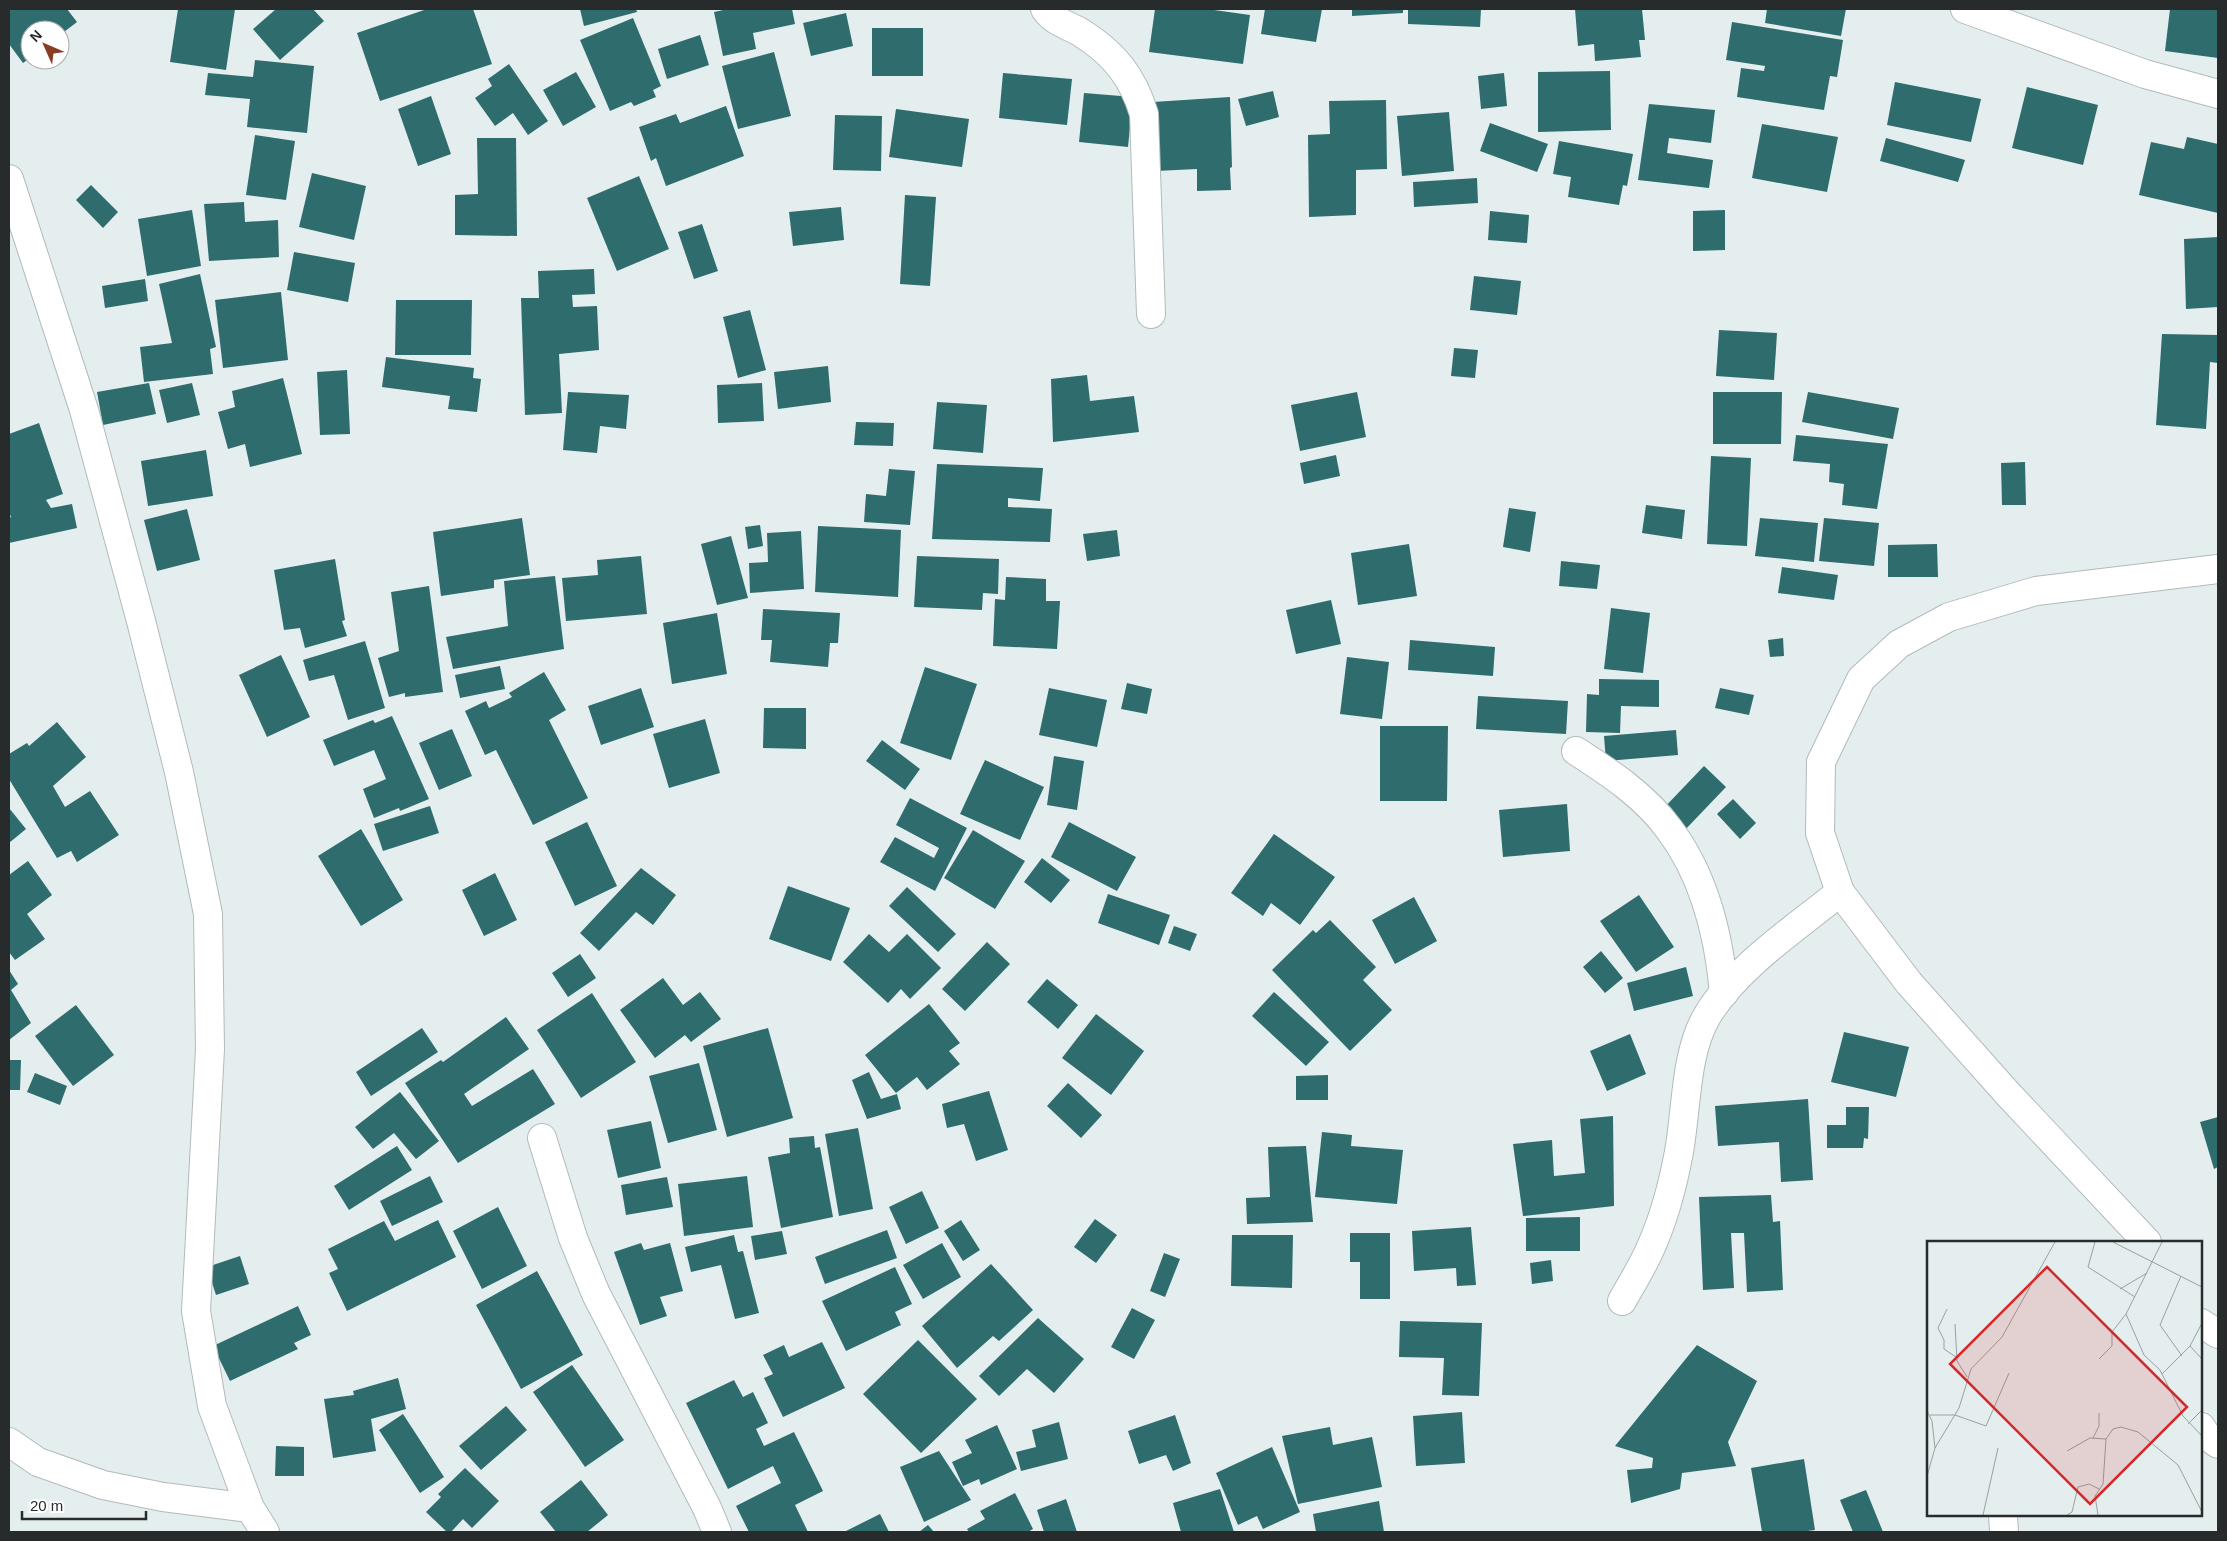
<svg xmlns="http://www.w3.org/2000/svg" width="2227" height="1541" font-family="Arial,sans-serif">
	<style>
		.building { fill: #2e6c6d }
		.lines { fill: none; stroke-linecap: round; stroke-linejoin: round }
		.minor-casing { stroke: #b2baba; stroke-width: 30 }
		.minor { stroke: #fff; stroke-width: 28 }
		.inset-road { fill: none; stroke: #99a0a0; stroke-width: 1 }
		.view { fill: #d62828; fill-opacity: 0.15; stroke: #d62828; stroke-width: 2.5 }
		.inset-edge { fill: none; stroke: #282b2b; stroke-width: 2.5 }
	</style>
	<rect width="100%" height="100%" fill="#e5eeee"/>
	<!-- building -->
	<g class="building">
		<polygon points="9,9 67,9 77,22 60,35 60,30 30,30 30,58 23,63 9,44"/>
		<polygon points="178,9 235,9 226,70 170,62"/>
		<polygon points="276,9 313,9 324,21 280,60 253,29"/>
		<polygon points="427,9 473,9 492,64 380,101 357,33"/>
		<polygon points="580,9 636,9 637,12 584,26"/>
		<polygon points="728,9 792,9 795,24 753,33 756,49 723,56 714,12"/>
		<polygon points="1155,9 1207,9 1250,15 1243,64 1149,52"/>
		<polygon points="1265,9 1322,9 1316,42 1261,34"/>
		<polygon points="1352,9 1403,9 1403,13 1352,16"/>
		<polygon points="1408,9 1481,9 1480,27 1408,24"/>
		<polygon points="1575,9 1642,9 1645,40 1639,40 1641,57 1595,61 1594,44 1578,46"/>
		<polygon points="1767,9 1846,9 1841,36 1765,23"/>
		<polygon points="2170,9 2218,9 2218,58 2165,51"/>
		<polygon points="846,13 853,46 811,56 803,23"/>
		<polygon points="633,18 661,86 653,90 656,97 634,106 631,102 610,111 580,40"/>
		<polygon points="1732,22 1843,40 1837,77 1830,76 1824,110 1737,97 1741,68 1764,71 1765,66 1726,60"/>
		<rect x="872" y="28" width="51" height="48"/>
		<polygon points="700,35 709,65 667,79 658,49"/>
		<polygon points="774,52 791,116 738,129 722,66"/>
		<polygon points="255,60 314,66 307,133 247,127 250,99 205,95 208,73 253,77"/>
		<polygon points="509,64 548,121 528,135 513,113 495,126 475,98 492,86 488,79"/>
		<polygon points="1610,71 1611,130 1538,132 1538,72"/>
		<polygon points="576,72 596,107 563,126 543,90"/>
		<polygon points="1003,73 1072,79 1067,125 999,118"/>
		<polygon points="1504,73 1507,106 1481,109 1478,76"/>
		<polygon points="1895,82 1981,99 1971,142 1887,125"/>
		<polygon points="2027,87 2098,105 2083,165 2012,148"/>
		<polygon points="1273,91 1279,117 1246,126 1238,99"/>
		<polygon points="1084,93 1133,97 1128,147 1079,142"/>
		<polygon points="431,96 451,154 418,166 398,109"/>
		<polygon points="1230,97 1232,167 1230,168 1231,190 1197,191 1197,169 1156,171 1153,102"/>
		<polygon points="1386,100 1387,169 1356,170 1356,215 1309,217 1308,135 1330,134 1329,101"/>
		<polygon points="1649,104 1715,110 1711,143 1669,138 1667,153 1713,160 1709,188 1638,180"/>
		<polygon points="726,106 744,156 666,186 656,158 651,161 639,127 676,114 680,123"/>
		<polygon points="896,109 969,119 962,167 889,157"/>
		<polygon points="1449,112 1454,171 1402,176 1397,116"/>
		<polygon points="835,115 882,116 881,171 833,170"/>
		<polygon points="1490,123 1548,144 1537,172 1480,151"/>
		<polygon points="1762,124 1838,137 1827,192 1752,178"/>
		<polygon points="255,135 295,141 286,200 246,195"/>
		<polygon points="2187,137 2218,144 2218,213 2139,195 2151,142 2184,149"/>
		<polygon points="477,138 516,138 517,236 455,235 455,195 478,194"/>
		<polygon points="1886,138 1965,160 1958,182 1880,161"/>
		<polygon points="1559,141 1633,154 1627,186 1623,185 1619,205 1568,197 1571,177 1553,174"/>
		<polygon points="312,173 366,186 354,240 299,227"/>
		<polygon points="639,176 669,249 617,271 587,198"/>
		<polygon points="1477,178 1478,203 1414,207 1413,182"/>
		<polygon points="91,185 118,212 103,228 76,200"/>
		<polygon points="905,195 936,197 930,286 900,284"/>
		<polygon points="244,202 245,222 278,220 279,257 209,261 204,204"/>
		<polygon points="841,207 844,240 793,246 789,212"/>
		<polygon points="192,210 201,266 147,276 138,219"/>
		<polygon points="1725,210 1725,250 1693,251 1693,211"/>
		<polygon points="1490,211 1529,215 1527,243 1488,240"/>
		<polygon points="702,224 718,271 694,279 678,232"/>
		<polygon points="2218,237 2218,307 2186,309 2184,239"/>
		<polygon points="294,252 355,263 348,302 287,290"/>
		<polygon points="594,269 595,294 572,295 573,307 597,306 599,350 559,354 562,413 525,415 521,298 539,298 538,271"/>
		<polygon points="200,274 216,347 210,349 213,374 144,382 140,347 172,343 159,284"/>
		<polygon points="1474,276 1521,281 1517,315 1470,310"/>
		<polygon points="145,279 148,301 105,308 102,286"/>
		<polygon points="281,292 288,360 223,368 215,300"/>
		<polygon points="396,300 472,300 471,355 395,355"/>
		<polygon points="750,310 766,370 738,378 723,317"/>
		<polygon points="1719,330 1777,333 1774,380 1716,376"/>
		<polygon points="2162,334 2218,335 2218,363 2210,362 2206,429 2156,425"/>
		<polygon points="1454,348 1478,350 1475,378 1451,376"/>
		<polygon points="386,357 474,368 473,378 481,379 477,412 448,409 450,396 382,387"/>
		<polygon points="828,366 831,402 778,409 774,372"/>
		<polygon points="347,370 350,434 320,435 317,372"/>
		<polygon points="1087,375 1090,401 1134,396 1139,432 1053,442 1051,379"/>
		<polygon points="283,378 302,454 250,467 245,444 228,449 218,412 235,407 232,391"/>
		<polygon points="149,383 156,414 103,425 97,392"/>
		<polygon points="192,383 200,415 167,423 159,390"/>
		<polygon points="762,383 764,421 718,423 717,385"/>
		<polygon points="568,392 629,395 626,429 600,426 597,453 563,450"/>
		<polygon points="1357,392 1366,437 1300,451 1291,405"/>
		<polygon points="1713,392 1782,392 1781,444 1713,444"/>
		<polygon points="1808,392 1899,408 1893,439 1802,422"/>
		<polygon points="937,402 987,405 983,453 933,449"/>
		<polygon points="856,422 894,423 893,446 854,445"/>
		<polygon points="39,423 63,494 46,500 51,508 72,504 77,528 9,543 9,518 11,517 9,512 9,434"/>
		<polygon points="1796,435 1888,444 1877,509 1842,505 1844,484 1829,482 1830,464 1793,461"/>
		<polygon points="206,450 213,496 148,506 141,461"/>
		<polygon points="1336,455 1340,476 1304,484 1300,463"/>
		<polygon points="1711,456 1751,458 1747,546 1707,544"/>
		<polygon points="2025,462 2026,505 2002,505 2001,463"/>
		<polygon points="937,464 1043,468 1040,501 1008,498 1008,507 1052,509 1050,542 932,539"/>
		<polygon points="889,469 915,471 910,525 864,522 866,494 886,496"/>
		<polygon points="1646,505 1685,510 1682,539 1642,533"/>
		<polygon points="1509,508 1536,512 1530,552 1503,547"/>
		<polygon points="187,509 200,560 157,571 144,520"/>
		<polygon points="522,518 530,575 494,580 494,588 441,596 433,532"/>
		<polygon points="1760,518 1818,523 1814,562 1755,556"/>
		<polygon points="1824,518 1879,523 1874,566 1819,561"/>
		<polygon points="760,525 763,546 748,549 745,527"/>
		<polygon points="818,526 901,530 898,597 815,592"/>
		<polygon points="1117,530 1120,556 1087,561 1083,534"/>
		<polygon points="801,531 804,589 750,593 749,563 768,562 767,533"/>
		<polygon points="731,536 748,598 717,605 701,544"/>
		<polygon points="1409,544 1417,596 1358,605 1351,553"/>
		<polygon points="1937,544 1938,577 1888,577 1888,545"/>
		<polygon points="641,556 647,614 566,621 562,578 598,575 597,560"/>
		<polygon points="917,556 999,559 998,594 983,593 982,610 914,607"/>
		<polygon points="335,559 345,620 342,621 347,636 305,648 300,628 284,630 274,570"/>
		<polygon points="1561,561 1600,565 1597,589 1559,586"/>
		<polygon points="1782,567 1838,575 1834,600 1778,593"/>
		<polygon points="555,576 564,649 453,669 446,637 508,626 504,581"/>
		<polygon points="1006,577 1046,579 1046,601 1060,601 1057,649 993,646 995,599 1005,600"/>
		<polygon points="429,586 443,692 405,697 405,693 389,697 378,658 399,651 391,592"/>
		<polygon points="1331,600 1341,644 1296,654 1286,610"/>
		<polygon points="1611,608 1650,613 1643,673 1604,669"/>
		<polygon points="763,609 840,613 838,643 830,643 828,667 770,662 772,640 761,640"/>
		<polygon points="717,613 727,674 672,684 663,623"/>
		<polygon points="1783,638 1784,656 1770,657 1768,640"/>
		<polygon points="1410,640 1495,647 1493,676 1408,670"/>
		<polygon points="365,641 385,708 348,720 334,675 309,681 303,660"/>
		<polygon points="281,655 310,717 267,737 239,675"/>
		<polygon points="1347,657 1389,662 1382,719 1340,714"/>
		<polygon points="500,666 505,689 460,698 455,675"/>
		<polygon points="925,667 977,684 951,760 900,743"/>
		<polygon points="544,672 566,710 549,720 588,798 533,825 496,750 485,755 465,711 486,701 489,708 512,697 509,693"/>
		<polygon points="1599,679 1659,680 1659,707 1621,706 1620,733 1586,732 1587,694 1599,695"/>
		<polygon points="1127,683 1152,689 1147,714 1121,709"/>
		<polygon points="641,688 654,727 601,745 588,706"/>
		<polygon points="1049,688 1107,700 1097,747 1039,735"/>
		<polygon points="1720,688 1754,695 1749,715 1715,708"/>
		<polygon points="1478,696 1568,701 1566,734 1476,729"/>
		<polygon points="764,708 806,708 806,749 763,748"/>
		<polygon points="392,716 429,799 400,811 399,808 374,818 363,789 386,779 374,750 334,766 323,740 373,720 375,723"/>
		<polygon points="705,719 720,773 669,788 653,734"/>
		<polygon points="57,722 86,757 53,786 65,807 90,791 119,835 77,862 71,851 57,858 9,779 9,754 27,743 29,746"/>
		<polygon points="1380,726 1448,726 1447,801 1380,801"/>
		<polygon points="452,729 472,776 439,790 419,743"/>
		<polygon points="1676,730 1678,755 1606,761 1604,736"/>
		<polygon points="882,740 920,769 905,790 866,761"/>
		<polygon points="1054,756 1084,761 1077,810 1047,805"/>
		<polygon points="985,760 1044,787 1020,840 960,814"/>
		<polygon points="1704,766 1726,787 1683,832 1661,811"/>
		<polygon points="910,798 967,828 935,891 880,862 895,837 934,858 939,848 896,825"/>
		<polygon points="1733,799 1756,823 1740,839 1717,814"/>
		<polygon points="1567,804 1570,851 1503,857 1499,810"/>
		<polygon points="430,806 439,833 383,851 374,824"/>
		<polygon points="9,808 26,829 9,843"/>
		<polygon points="587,822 617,886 575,906 545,842"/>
		<polygon points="1069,822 1136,857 1117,891 1051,857"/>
		<polygon points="361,829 403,900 361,926 318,856"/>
		<polygon points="973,830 1025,861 995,909 944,878"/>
		<polygon points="1274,834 1335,877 1300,925 1271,903 1263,916 1231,893"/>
		<polygon points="1042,858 1070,880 1051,903 1024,882"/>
		<polygon points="28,861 52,895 27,914 45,939 15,960 9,952 9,875"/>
		<polygon points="641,868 676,895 653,925 636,912 599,951 580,933"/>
		<polygon points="495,873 517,920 484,936 462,890"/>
		<polygon points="788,886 850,908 831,961 769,939"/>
		<polygon points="907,887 956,934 938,952 889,906"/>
		<polygon points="1108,894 1170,915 1159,945 1098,923"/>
		<polygon points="1639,895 1674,947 1636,972 1600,921"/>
		<polygon points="1414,897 1437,941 1395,964 1372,920"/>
		<polygon points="1330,920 1376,967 1363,980 1392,1010 1350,1051 1272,970 1313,930 1316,933"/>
		<polygon points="1174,926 1197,934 1190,951 1168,943"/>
		<polygon points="869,934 889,952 907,934 941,968 910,999 901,989 888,1003 843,962"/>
		<polygon points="987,942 1010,964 965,1011 942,989"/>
		<polygon points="1601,951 1623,978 1605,993 1583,967"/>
		<polygon points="580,954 596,978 568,997 552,973"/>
		<polygon points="1686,967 1693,996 1634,1011 1627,983"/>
		<polygon points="9,970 18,984 11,990 31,1023 9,1040"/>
		<polygon points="663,978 683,1005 700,992 721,1019 691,1042 685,1035 655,1058 620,1010"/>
		<polygon points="1047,979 1078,1005 1058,1029 1027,1002"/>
		<polygon points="1274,992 1329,1042 1306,1066 1252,1016"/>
		<polygon points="592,993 636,1062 581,1098 537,1030"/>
		<polygon points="929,1004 960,1043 949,1051 960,1064 927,1090 917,1077 896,1093 865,1055"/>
		<polygon points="76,1005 114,1055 73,1086 35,1036"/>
		<polygon points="1096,1014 1144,1051 1111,1095 1062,1058"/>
		<polygon points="506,1017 529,1049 464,1094 472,1106 533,1069 555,1104 458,1163 405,1083 441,1060 443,1062"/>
		<polygon points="422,1028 438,1052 371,1096 356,1072"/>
		<polygon points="768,1028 793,1118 727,1137 703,1046"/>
		<polygon points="1844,1032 1909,1047 1896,1097 1831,1082"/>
		<polygon points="1630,1034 1646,1074 1607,1091 1590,1051"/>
		<polygon points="9,1060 21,1060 20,1090 9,1090"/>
		<polygon points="699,1063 717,1130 668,1143 649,1076"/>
		<polygon points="869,1072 881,1099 897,1094 901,1109 867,1119 852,1080"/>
		<polygon points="35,1073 67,1086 60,1105 27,1092"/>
		<polygon points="1328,1075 1328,1100 1296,1100 1296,1076"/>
		<polygon points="1068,1083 1102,1115 1081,1138 1047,1106"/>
		<polygon points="989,1091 1008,1150 976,1161 964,1124 947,1128 942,1104"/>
		<polygon points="400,1092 439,1141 416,1159 394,1133 373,1149 355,1127"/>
		<polygon points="1808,1099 1813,1180 1781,1182 1779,1142 1718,1146 1715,1106"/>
		<polygon points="1846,1107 1869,1107 1868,1139 1864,1138 1863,1148 1827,1148 1827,1125 1846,1125"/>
		<polygon points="1613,1116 1614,1206 1523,1216 1513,1144 1552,1140 1554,1176 1585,1173 1580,1119"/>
		<polygon points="2218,1117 2218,1167 2214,1169 2200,1122"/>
		<polygon points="651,1121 661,1168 618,1178 607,1130"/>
		<polygon points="858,1128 873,1209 839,1216 825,1134"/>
		<polygon points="1322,1132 1352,1135 1351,1146 1403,1150 1397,1204 1315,1197"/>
		<polygon points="814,1136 815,1148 820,1147 833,1217 781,1228 768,1157 790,1153 789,1138"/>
		<polygon points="397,1146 412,1170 349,1210 334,1186"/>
		<polygon points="1306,1146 1313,1222 1247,1224 1246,1198 1270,1197 1268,1147"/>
		<polygon points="430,1176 443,1202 392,1226 380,1201"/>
		<polygon points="747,1176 753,1227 684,1236 678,1184"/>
		<polygon points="667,1177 673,1207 626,1215 621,1185"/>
		<polygon points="922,1191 939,1228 906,1244 889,1207"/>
		<polygon points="1771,1195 1773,1222 1780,1221 1783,1290 1747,1292 1744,1233 1731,1233 1734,1288 1703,1290 1699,1197"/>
		<polygon points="498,1207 527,1266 482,1289 453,1231"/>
		<polygon points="1580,1217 1580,1251 1526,1251 1526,1218"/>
		<polygon points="1095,1219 1117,1235 1096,1263 1074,1247"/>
		<polygon points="438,1220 456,1257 347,1311 329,1273 338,1269 328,1249 384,1221 395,1241"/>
		<polygon points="961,1220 980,1250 963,1261 944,1231"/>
		<polygon points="1471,1227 1476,1285 1457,1286 1456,1268 1414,1271 1412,1231"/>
		<polygon points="887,1230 897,1258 825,1284 815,1257"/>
		<polygon points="782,1231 787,1254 755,1260 751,1236"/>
		<polygon points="1350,1233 1390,1233 1390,1299 1360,1299 1360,1262 1350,1262"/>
		<polygon points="734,1235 738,1252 743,1251 759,1313 735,1319 721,1265 691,1272 685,1247"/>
		<polygon points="1232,1235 1293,1235 1292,1288 1231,1286"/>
		<polygon points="641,1243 644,1250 670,1243 683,1291 660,1297 667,1316 640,1325 614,1252"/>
		<polygon points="942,1243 961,1277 923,1299 903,1265"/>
		<polygon points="1164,1253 1180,1259 1165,1297 1150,1291"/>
		<polygon points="240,1256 249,1284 216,1295 207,1267"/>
		<polygon points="1551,1260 1553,1281 1532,1284 1530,1263"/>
		<polygon points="991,1264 1033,1310 999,1341 993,1336 957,1368 922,1326"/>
		<polygon points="895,1267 912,1304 895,1312 901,1325 846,1351 822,1301"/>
		<polygon points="537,1271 583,1355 521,1389 476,1305"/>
		<polygon points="298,1306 311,1335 294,1343 298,1349 230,1381 213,1346"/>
		<polygon points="1132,1308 1155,1320 1134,1359 1111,1347"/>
		<polygon points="1038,1318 1084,1359 1054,1393 1027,1369 999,1396 979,1376"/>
		<polygon points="1400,1321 1482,1323 1479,1396 1442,1395 1444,1358 1399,1357"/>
		<polygon points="918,1340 977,1399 921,1453 863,1394"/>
		<polygon points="822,1342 845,1388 783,1417 764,1378 773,1374 763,1355 784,1345 789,1357"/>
		<polygon points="1697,1345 1757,1381 1728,1442 1736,1466 1682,1473 1680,1489 1631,1503 1627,1470 1652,1468 1653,1458 1615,1446"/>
		<polygon points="572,1365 624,1440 585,1467 533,1392"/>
		<polygon points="398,1378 406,1409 371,1419 376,1451 333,1458 324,1399 354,1395 353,1391"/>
		<polygon points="734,1380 743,1397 753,1392 768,1423 756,1429 764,1446 794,1432 823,1491 795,1505 808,1532 749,1532 736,1506 781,1483 773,1466 728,1489 686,1403"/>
		<polygon points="506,1406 527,1430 481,1470 459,1446"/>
		<polygon points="1462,1412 1465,1463 1416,1466 1413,1416"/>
		<polygon points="403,1414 444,1477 420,1493 379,1430"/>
		<polygon points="1175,1415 1191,1463 1173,1471 1166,1455 1139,1464 1128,1431"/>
		<polygon points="1059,1422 1068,1459 1021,1471 1016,1452 1036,1447 1032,1430"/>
		<polygon points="997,1425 1017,1469 981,1485 979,1479 963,1486 952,1462 972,1453 965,1440"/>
		<polygon points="1330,1427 1333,1445 1372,1437 1382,1487 1298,1504 1282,1436"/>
		<polygon points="276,1446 304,1447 304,1476 275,1476"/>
		<polygon points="1272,1447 1300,1512 1263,1529 1257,1516 1238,1525 1216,1473"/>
		<polygon points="939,1451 971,1500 924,1522 900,1467"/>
		<polygon points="1804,1459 1815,1530 1800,1532 1762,1532 1751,1468"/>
		<polygon points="465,1468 499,1501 472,1528 463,1519 451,1532 447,1532 426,1512 441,1497 438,1494"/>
		<polygon points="581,1480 608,1515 587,1532 556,1532 540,1512"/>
		<polygon points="1220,1489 1234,1532 1181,1532 1173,1503"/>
		<polygon points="1866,1490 1883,1532 1853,1532 1840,1500"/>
		<polygon points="1015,1493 1033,1529 1028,1532 969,1532 967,1529 985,1519 980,1511"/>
		<polygon points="1066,1499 1077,1532 1044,1532 1037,1510"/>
		<polygon points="1379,1501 1384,1532 1316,1532 1313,1514"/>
		<polygon points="880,1514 889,1532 844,1532"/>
		<polygon points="928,1525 934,1532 919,1532"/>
	</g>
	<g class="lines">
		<!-- minor casing -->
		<g class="minor-casing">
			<g id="minor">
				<path d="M1045,9c8,12 22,16 35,23 34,21 53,45 64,82l7,200"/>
				<polyline points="1965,9 2145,74 2218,94"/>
				<polyline points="9,179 84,410 141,621 179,772 208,914 210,1049 196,1311 212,1406 250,1508 265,1532"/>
				<path d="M1576,751c34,22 69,45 93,78 35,46 50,107 55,164"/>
				<polyline points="542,1138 573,1238 596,1294 707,1508 717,1532"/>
				<polyline points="2147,1242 2008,1094 1909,983 1840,892 1820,833 1821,762 1861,679 1899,644 1949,617 2036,591 2218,569"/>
				<path d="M1622,1301c10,-18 21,-35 29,-54 13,-29 21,-59 27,-90 9,-44 6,-102 29,-141 29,-49 89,-88 133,-124"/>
				<polyline points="2201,1323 2218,1334"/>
				<polyline points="2201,1427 2207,1436 2218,1444"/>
				<polyline points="9,1442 38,1462 103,1485 163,1497 250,1508"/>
				<polyline points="2003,1515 2004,1532"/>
			</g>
		</g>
		<!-- minor -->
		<use href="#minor" class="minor"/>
	</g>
	<!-- overview -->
	<g transform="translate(1927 1241)">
		<rect width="275" height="275" fill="#e5eeee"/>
		<path class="inset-road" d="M168,1l-7,25 47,30M186,1l89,45M254,35l-21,49 22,31M193,48l27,-16M20,68l-9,19 6,12v9l12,8M199,73l18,41 16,15 23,46 19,20M28,83l2,37 10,16M263,105l12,13M172,118l13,-13v-14l14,-18 36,-72M235,133l28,-28 12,-23M0,170l5,10 3,27M3,174h25l31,11 23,-53M261,183l14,-14M166,197l6,-12v-13M140,210l23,-13 16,1M0,235l8,-28 24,-40 12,-39 31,-32 53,-95M56,274l15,-67M140,274l5,-3 6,-25 11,-3 10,5M171,274l-3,-19 8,-12 3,-45 7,-10 8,-2 17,5 40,33 24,47"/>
		<path class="view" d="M120,26l140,140 -97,97 -140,-140z"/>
		<rect width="275" height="275" class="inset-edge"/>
	</g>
	<!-- border -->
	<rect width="2227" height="1541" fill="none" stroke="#282b2b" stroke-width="20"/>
	<!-- north arrow -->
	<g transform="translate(45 45) rotate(315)"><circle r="24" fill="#ffffff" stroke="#a9aaaa"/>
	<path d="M0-4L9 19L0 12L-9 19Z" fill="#863d22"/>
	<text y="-8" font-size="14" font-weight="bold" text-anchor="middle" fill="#282b2b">N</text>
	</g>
	<!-- scale -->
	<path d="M22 1511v8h124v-8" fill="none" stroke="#282b2b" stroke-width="2.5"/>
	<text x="30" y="1511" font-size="15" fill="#282b2b" stroke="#ffffff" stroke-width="4" paint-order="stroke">20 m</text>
</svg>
